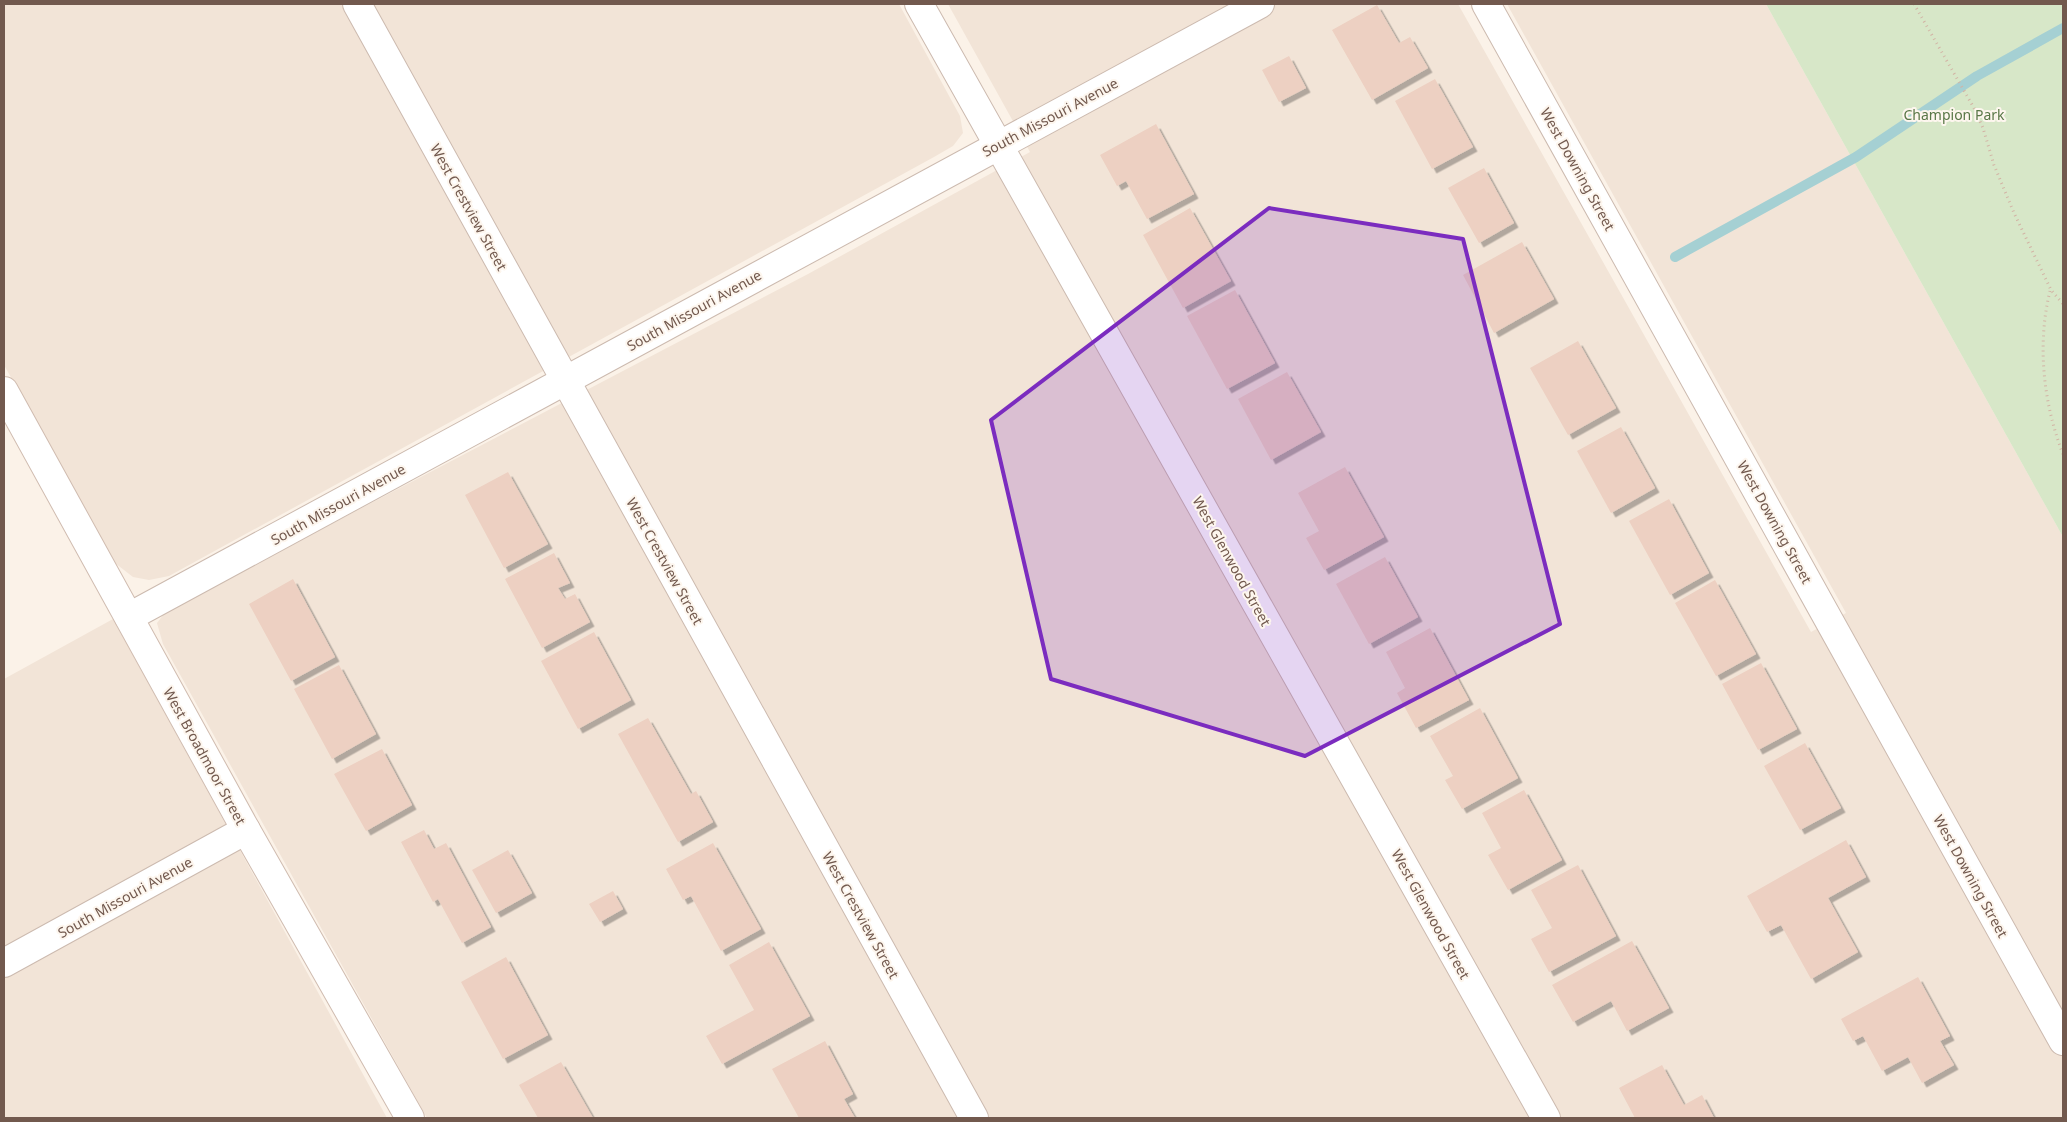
<svg xmlns="http://www.w3.org/2000/svg" width="2067" height="1122" font-family="'Noto Sans',sans-serif">
	<style>
		.residential { fill: #f2e4d7 }
		.green { fill: #d7e7c8 }
		.lines { fill: none; stroke-linecap: round; stroke-linejoin: round }
		.stream { stroke: #a5d0d3; stroke-width: 10 }
		.building { fill: #edd0c2; filter: url(#shadow) }
		.street-casing { stroke: #ccbaaf; stroke-width: 30 }
		.secondary-casing { stroke: #d0bcb0; stroke-width: 30 }
		.path { stroke: #d2b4a5; stroke-width: 3; stroke-dasharray: 1 4; stroke-linecap: butt }
		.street { stroke: #fff; stroke-width: 28 }
		.secondary { stroke: #fff; stroke-width: 28 }
		.marked { fill: #7b2cbf; fill-opacity: 0.2; stroke: #7b2cbf; stroke-width: 4; stroke-linejoin: round }
		.labels { text-anchor: middle; dominant-baseline: central; stroke-width: 4; stroke-linejoin: round; paint-order: stroke }
		.park-label { font-size: 14px; fill: #597747; stroke: #fdf6ee }
		.street-label { font-size: 14px; fill: #72594e; stroke: #fdf6ee }
	</style>
	<defs>
		<filter id="shadow"><feDropShadow dx="4.5" dy="4.5" stdDeviation="0" flood-color="#0004"/></filter>
	</defs>
	<rect width="100%" height="100%" fill="#fbf2e8"/>
	<!-- residential -->
	<g class="residential">
		<polygon points="4,4 899,4 960,116 963,133 953,146 934,157 169,576 149,580 133,577 115,563 4,365"/>
		<polygon points="948,4 1458,4 1811,632 1846,613 1507,4 1766,4 2063,537 2063,1118 427,1118 163,644 157,623 167,610 808,274 1030,152"/>
		<polygon points="113,619 387,1118 4,1118 4,679"/>
	</g>
	<!-- green -->
	<polygon class="green" points="1766,4 2063,4 2063,537 2044,503"/>
	<g class="lines">
		<!-- stream -->
		<polyline class="stream" points="1675,257 1856,157 1977,76 2063,28"/>
	</g>
	<!-- building -->
	<g class="building">
		<polygon points="1377,5 1399,43 1410,37 1428,68 1372,100 1332,30"/>
		<polygon points="1289,56 1306,88 1279,102 1262,70"/>
		<polygon points="1435,79 1473,147 1432,169 1395,101"/>
		<polygon points="1156,124 1194,194 1147,219 1126,181 1117,186 1100,155"/>
		<polygon points="1484,168 1514,223 1479,243 1448,188"/>
		<polygon points="1190,208 1231,281 1183,308 1143,235"/>
		<polygon points="1522,242 1554,299 1494,333 1463,275"/>
		<polygon points="1235,290 1275,363 1227,389 1187,316"/>
		<polygon points="1578,341 1616,408 1568,435 1530,368"/>
		<polygon points="1287,372 1321,432 1271,460 1238,399"/>
		<polygon points="1621,427 1655,488 1611,513 1577,451"/>
		<polygon points="1345,467 1384,537 1324,570 1306,538 1319,531 1298,493"/>
		<polygon points="508,472 548,544 504,568 465,495"/>
		<polygon points="1669,499 1709,573 1670,595 1629,521"/>
		<polygon points="554,553 570,583 558,588 565,599 575,594 590,622 542,648 505,579"/>
		<polygon points="1385,557 1418,617 1369,644 1336,584"/>
		<polygon points="293,579 335,657 291,681 249,604"/>
		<polygon points="1715,580 1756,654 1716,676 1675,603"/>
		<polygon points="1430,628 1469,700 1416,728 1397,693 1405,688 1386,652"/>
		<polygon points="594,632 631,700 578,729 541,661"/>
		<polygon points="1761,663 1797,729 1758,750 1722,684"/>
		<polygon points="339,665 376,734 332,759 294,689"/>
		<polygon points="1480,708 1518,778 1462,809 1445,780 1453,776 1430,736"/>
		<polygon points="648,718 691,794 696,791 713,822 678,842 618,734"/>
		<polygon points="1805,743 1841,808 1800,830 1764,766"/>
		<polygon points="382,749 412,805 366,831 334,774"/>
		<polygon points="1524,790 1562,860 1508,890 1488,855 1501,848 1482,813"/>
		<polygon points="424,830 434,849 446,843 491,927 462,943 438,899 433,902 401,842"/>
		<polygon points="1846,840 1866,877 1828,898 1858,952 1811,979 1781,925 1767,932 1747,896"/>
		<polygon points="713,843 761,929 721,951 691,896 683,900 666,869"/>
		<polygon points="508,850 532,893 496,913 472,870"/>
		<polygon points="1578,865 1616,936 1549,972 1531,939 1552,928 1531,890"/>
		<polygon points="613,891 623,909 600,922 589,904"/>
		<polygon points="1632,941 1669,1008 1627,1031 1611,1001 1573,1022 1552,985"/>
		<polygon points="769,942 810,1016 722,1064 706,1036 754,1010 729,965"/>
		<polygon points="506,957 548,1035 503,1059 461,982"/>
		<polygon points="1918,977 1950,1036 1940,1041 1954,1065 1922,1083 1908,1057 1882,1071 1863,1036 1853,1041 1841,1019"/>
		<polygon points="825,1041 853,1094 844,1099 855,1118 799,1118 772,1069"/>
		<polygon points="561,1062 593,1118 538,1118 519,1085"/>
		<polygon points="1662,1065 1684,1105 1702,1095 1714,1118 1635,1118 1619,1088"/>
	</g>
	<g class="lines">
		<!-- street casing -->
		<g class="street-casing">
			<g id="street">
				<polyline points="357,4 974,1118"/>
				<polyline points="919,4 1546,1118"/>
				<polyline points="1486,4 2063,1041"/>
				<polyline points="129,617 1260,4"/>
				<polyline points="4,963 246,830"/>
			</g>
		</g>
		<!-- secondary casing -->
		<g class="secondary-casing">
			<polyline id="secondary" points="4,391 246,830 410,1118"/>
		</g>
		<!-- path -->
		<g class="path">
			<polyline points="1914,4 1974,108 1983,128 1994,165 2014,213 2051,290 2063,304"/>
			<path d="M2050,291c-13,52 -7,112 13,163"/>
		</g>
		<!-- street -->
		<use href="#street" class="street"/>
		<!-- secondary -->
		<use href="#secondary" class="secondary"/>
	</g>
	<!-- marked area -->
	<path class="marked" d="M1269,208l194,31 97,385 -255,132 -254,-77 -60,-259z"/>
	<g class="labels">
		<!-- park labels -->
		<g class="park-label">
			<text x="1954" y="114">Champion Park</text>
		</g>
		<!-- street labels -->
		<g class="street-label">
			<text transform="translate(1050 117) rotate(-28)">South Missouri Avenue</text>
			<text transform="translate(1578 169) rotate(61)">West Downing Street</text>
			<text transform="translate(469 207) rotate(61)">West Crestview Street</text>
			<text transform="translate(694 310) rotate(-29)">South Missouri Avenue</text>
			<text transform="translate(338 504) rotate(-29)">South Missouri Avenue</text>
			<text transform="translate(1775 522) rotate(61)">West Downing Street</text>
			<text transform="translate(665 561) rotate(61)">West Crestview Street</text>
			<text transform="translate(1232 561) rotate(61)">West Glenwood Street</text>
			<text transform="translate(205 756) rotate(61)">West Broadmoor Street</text>
			<text transform="translate(1971 876) rotate(61)">West Downing Street</text>
			<text transform="translate(125 897) rotate(-29)">South Missouri Avenue</text>
			<text transform="translate(1431 914) rotate(61)">West Glenwood Street</text>
			<text transform="translate(861 915) rotate(61)">West Crestview Street</text>
		</g>
	</g>
	<!-- border -->
	<rect width="2067" height="1122" fill="none" stroke="#72594e" stroke-width="10"/>
</svg>
